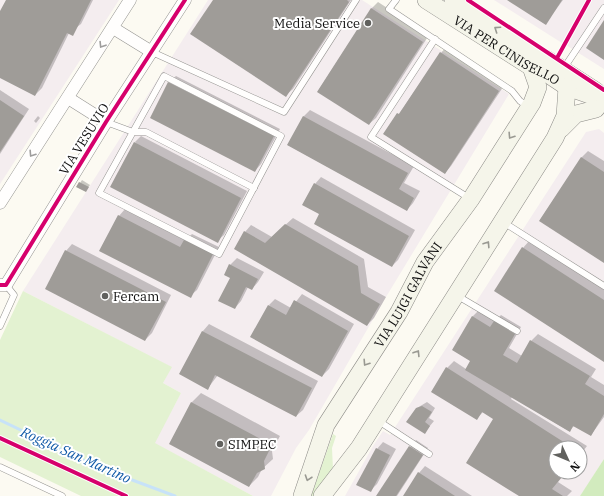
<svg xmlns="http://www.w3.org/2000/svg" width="604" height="496" font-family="'IBM Plex Serif',serif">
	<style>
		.industrial { fill: #f4edef; fill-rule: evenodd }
		.green { fill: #e3f2d1 }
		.forest { fill: #d2ebbe }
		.shadow { fill: #0003 }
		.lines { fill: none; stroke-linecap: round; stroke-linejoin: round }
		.stream { stroke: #c7e2f8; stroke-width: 3 }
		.building { fill: #9f9c98 }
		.service-casing { stroke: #959491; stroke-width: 7 }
		.minor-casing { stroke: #959491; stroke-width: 13 }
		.secondary-casing { stroke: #8c8b87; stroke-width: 18 }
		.service { stroke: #fffefd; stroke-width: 6 }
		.minor { stroke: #fffefd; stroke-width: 12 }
		.secondary { stroke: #f5f5ea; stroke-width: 17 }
		.cycleway-casing { stroke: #fff; stroke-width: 6 }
		.cycleway { stroke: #d6006c; stroke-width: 4 }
		.oneway { stroke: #999992 }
		.oneway2 { stroke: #9f9e9d }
		.poi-dot { fill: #61615e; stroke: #fff; stroke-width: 1.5 }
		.labels { text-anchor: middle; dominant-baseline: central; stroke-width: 4; stroke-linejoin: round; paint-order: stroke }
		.poi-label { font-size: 13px; fill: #0e0e0e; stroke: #fff; text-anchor: start }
		.street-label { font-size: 13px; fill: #0e0e0e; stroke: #fff }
		.water-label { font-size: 14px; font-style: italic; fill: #1059a7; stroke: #fff }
	</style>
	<rect width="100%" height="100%" fill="#fcfaf2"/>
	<!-- industrial -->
	<g class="industrial">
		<polygon points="0,0 119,0 0,184"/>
		<polygon points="208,0 362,0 509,94 386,297 309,430 296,448 271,496 253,496 154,443 181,393 163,383 171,367 23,291"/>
		<polygon points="494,0 586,0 562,43"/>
		<polygon points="592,0 604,0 604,69 566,45"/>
		<path d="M599,129l5,4v326l-19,30 -5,7h-235l28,-50 10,-15 7,4 196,-303zM556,448h24v24h-24z"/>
	</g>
	<!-- green -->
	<g class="green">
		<polygon points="23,291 172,367 163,383 181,393 155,443 253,496 81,496 0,457 0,340"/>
		<polygon points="333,434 336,436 332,448 333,470 317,496 311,496"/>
	</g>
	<!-- forest -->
	<polygon class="forest" points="604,459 604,496 580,496"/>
	<!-- shadow -->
	<g class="shadow">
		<polygon points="7,0 93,0 81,24 69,33 42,88 35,95 0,77 0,13"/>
		<polygon points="214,0 351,0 293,89 286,95"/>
		<polygon points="509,0 563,0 545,24"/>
		<polygon points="378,2 429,35 376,118 369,124 318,91 372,8"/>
		<polygon points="447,46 505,84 451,166 445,173 385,134 441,53"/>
		<polygon points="176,76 280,129 261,164 255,171 151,117 169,82"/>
		<polygon points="0,90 29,109 0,154"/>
		<polygon points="310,110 414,166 404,183 420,191 413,203 407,210 288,145 304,116"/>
		<polygon points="38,116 40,118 36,123 34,121"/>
		<polygon points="141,136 247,191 224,235 217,241 135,142"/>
		<polygon points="588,151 604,161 604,262 540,220 582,157"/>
		<polygon points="321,177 415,230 398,260 392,266 321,214 315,184"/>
		<polygon points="82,180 90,185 87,189 78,186"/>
		<polygon points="125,209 186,240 192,234 219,247 197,290 190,296 119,216"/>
		<polygon points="293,218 364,259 368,287 386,297 374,318 367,325 245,232 251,225 272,237"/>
		<polygon points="529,241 604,289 604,361 523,248"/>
		<polygon points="72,244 171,295 152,333 145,340 66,251"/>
		<polygon points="237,258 264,272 258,282 252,289 248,287 241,301 235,308 230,265"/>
		<polygon points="302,294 354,324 329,369 322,376 269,305 275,299 291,308"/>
		<polygon points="479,310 496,320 501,315 521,327 509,348 522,356 531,341 538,334 596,369 591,377 604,385 604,417 591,435 575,425 569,431 512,397 511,399 587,446 580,455 580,448 556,448 556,472 566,472 558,482 572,491 567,496 521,496 495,418 483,412 476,419 447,368 454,361 466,369 471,361 453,350 473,316"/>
		<polygon points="209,324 318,381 303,410 296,416 218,375 208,388 180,374 203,331"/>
		<polygon points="201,393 280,436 272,451 273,459 262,469 258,477 249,486 170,443 192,402"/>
		<polygon points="427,402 435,408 429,418 434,421 424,433 417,408"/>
		<polygon points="416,440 428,448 397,496 378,496 410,447"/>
		<polygon points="383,442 396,449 377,484 370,491 377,449"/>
		<polygon points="425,466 472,496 404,496 419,473"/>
	</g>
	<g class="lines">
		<!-- stream -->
		<polyline class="stream" points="0,420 100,468 175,496"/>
	</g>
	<!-- building -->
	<g class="building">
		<polygon points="6,0 91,0 73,36 67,33 35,96 0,78 0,11"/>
		<polygon points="213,0 347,0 349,2 286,97 190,34"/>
		<polygon points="507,0 562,0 546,25"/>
		<polygon points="371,8 423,42 369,125 317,92"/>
		<polygon points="604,20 604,60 586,48"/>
		<polygon points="440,52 499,91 445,174 383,134 397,113 399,114"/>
		<polygon points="168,82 274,136 255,172 150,118"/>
		<polygon points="0,100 24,116 0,152"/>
		<polygon points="303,116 408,173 399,189 414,198 407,211 287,145"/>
		<polygon points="134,142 241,198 218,243 110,187"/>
		<polygon points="581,157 604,172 604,263 539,221"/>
		<polygon points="79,182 89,187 86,192 76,187"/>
		<polygon points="314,183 409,236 392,267 314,224 319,214 302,205"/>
		<polygon points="118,215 180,247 184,240 213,254 191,298 99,251"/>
		<polygon points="285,224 358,266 361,293 380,304 367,326 234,249 244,231 265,243"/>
		<polygon points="522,247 604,300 604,362 494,291"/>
		<polygon points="65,250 166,302 145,341 45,289"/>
		<polygon points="229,264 258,279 252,290 246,287 235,309 218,301 230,278 224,275"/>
		<polygon points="294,300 348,331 322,377 250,337 268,305 286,315"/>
		<polygon points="472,316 490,327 494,321 515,334 503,355 517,363 530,340 590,376 585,384 604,396 604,414 591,436 573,426 570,432 465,370 470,361 452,350"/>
		<polygon points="202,331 312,388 296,417 215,375 208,390 179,374"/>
		<polygon points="446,367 573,448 556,448 556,472 566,472 552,489 563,496 519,496 466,463 493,419 482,412 477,420 431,392"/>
		<polygon points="191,402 272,445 264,461 265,469 257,473 249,487 169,444"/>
		<polygon points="422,406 432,412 425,422 430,426 425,434 406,422 416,408"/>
		<polygon points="409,446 423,455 396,496 376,496"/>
		<polygon points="376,448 390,455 371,492 356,485"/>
		<polygon points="418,472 455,496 403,496"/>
	</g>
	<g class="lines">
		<!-- service casing -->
		<g class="service-casing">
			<g id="service">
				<polyline points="396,0 389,9 512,91 520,101 529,107"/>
				<polyline points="435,39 371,137 469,198"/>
				<polyline points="152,52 284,112 356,0"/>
				<polyline points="564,68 604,8"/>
				<polygon points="164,76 281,136 219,254 99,193"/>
				<polyline points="106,122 133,132 146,132 254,188"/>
				<polyline points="503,222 604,286"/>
				<polyline points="456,295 517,331"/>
				<polyline points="0,326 14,295 6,285"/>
				<polyline points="377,420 429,454"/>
				<polyline points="0,467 62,496"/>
			</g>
		</g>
		<!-- minor casing -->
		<g class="minor-casing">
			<g id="minor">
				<polyline points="113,28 152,52"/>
				<polyline points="68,98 106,122"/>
				<polyline points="0,203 130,0"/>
				<polyline points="0,285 6,285 106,122 185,0"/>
			</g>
		</g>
		<!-- secondary casing -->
		<g class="secondary-casing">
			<g id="secondary">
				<path id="s1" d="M426,0l105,67 18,8 18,12 37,13"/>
				<polyline points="453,0 530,51 548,60 596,91"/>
				<polyline points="561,129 576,114 596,109"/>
				<path id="s2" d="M302,496l24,-71 73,-113 26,-50 46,-63 61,-96 6,-16 -7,-20"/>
				<polyline points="322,496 359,448 555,138 565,116 567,87"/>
			</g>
		</g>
		<!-- service -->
		<use href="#service" class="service"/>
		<!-- minor -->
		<use href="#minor" class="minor"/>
		<!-- secondary -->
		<use href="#secondary" class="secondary"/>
		<!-- cycleway casing -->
		<g class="cycleway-casing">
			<g id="cycleway">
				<polyline points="468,0 604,90"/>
				<polyline points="557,58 589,0"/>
				<polyline points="0,285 6,285 106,122 185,0"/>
				<polyline points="0,438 126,496"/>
			</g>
		</g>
		<!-- cycleway -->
		<use href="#cycleway" class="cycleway"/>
	</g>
	<!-- one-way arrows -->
	<defs><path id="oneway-chevron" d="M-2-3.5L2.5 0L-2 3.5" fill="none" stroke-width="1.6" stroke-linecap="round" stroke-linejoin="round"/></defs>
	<g class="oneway">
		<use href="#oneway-chevron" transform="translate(497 29) rotate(-146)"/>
		<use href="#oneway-chevron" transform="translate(511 136) rotate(123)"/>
		<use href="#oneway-chevron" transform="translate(487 244) rotate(-57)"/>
		<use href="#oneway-chevron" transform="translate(417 353) rotate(-58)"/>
		<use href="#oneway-chevron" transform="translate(366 363) rotate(123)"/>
		<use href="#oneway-chevron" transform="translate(308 478) rotate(109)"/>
	</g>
	<g class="oneway2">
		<use href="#oneway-chevron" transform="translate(102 45) rotate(122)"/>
		<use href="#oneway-chevron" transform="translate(32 154) rotate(123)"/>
	</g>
	<!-- markers -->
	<g class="poi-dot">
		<circle cx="368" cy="23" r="4"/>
		<circle cx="105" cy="296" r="4"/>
		<circle cx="220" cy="444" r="4"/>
	</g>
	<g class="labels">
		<!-- poi labels -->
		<g class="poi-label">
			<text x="360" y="23" text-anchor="end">Media Service</text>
			<text x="113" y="296">Fercam</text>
			<text x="228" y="444">SIMPEC</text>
		</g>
		<!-- street labels -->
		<g class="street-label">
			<text stroke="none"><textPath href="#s1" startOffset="95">VIA PER CINISELLO</textPath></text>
			<text transform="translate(84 139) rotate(-58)">VIA VESUVIO</text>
			<text stroke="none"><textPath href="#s2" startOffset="229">VIA LUIGI GALVANI</textPath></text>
		</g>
		<!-- water labels -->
		<g class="water-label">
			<text transform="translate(76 455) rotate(24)">Roggia San Martino</text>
		</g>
	</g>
	<!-- north arrow -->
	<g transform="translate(568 460) rotate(134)"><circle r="19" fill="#ffffff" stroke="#9f9f9f"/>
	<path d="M0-3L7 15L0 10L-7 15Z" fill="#61615e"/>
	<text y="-6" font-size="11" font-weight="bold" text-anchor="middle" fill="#0e0e0e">N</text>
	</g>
</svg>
